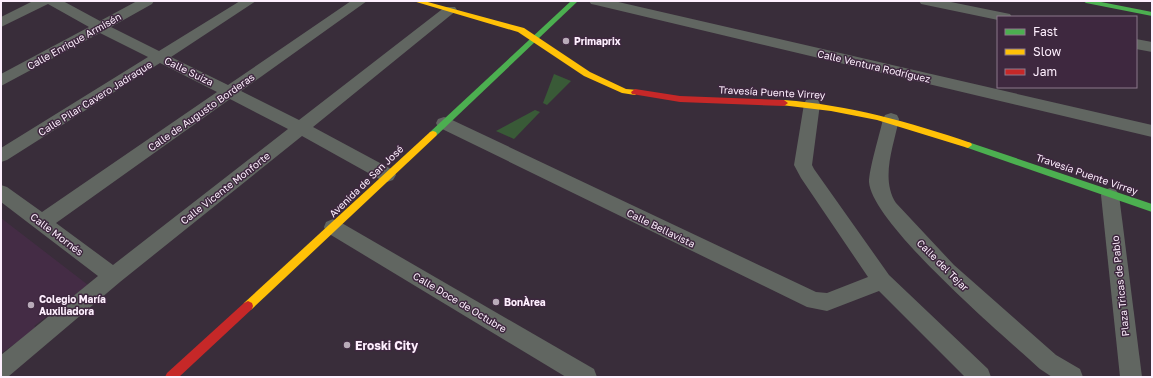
<svg xmlns="http://www.w3.org/2000/svg" width="1153" height="378" font-family="'Golos Text',sans-serif">
	<style>
		.built { fill: #442c45 }
		.green { fill: #395a37 }
		.lines { fill: none; stroke-linecap: round; stroke-linejoin: round }
		.street { fill: #616661; fill-rule: evenodd }
		.fast { fill: #4caf50; fill-rule: evenodd }
		.slow { fill: #ffc107; fill-rule: evenodd }
		.jam { fill: #c62828; fill-rule: evenodd }
		.poi-dot { fill: #b9abb9; stroke: #3e283f; stroke-width: 1.5 }
		.labels { text-anchor: middle; dominant-baseline: central; stroke-width: 3; stroke-linejoin: round; paint-order: stroke }
		.street-label { font-size: 10px; fill: #feeffe; stroke: #3e283f }
		.poi-label { font-size: 10px; font-weight: bold; fill: #feeffe; stroke: #3e283f; text-anchor: start }
		.near-poi-label { font-size: 12px; font-weight: bold; fill: #feeffe; stroke: #3e283f; text-anchor: start }
	</style>
	<rect width="100%" height="100%" fill="#392d3a"/>
	<!-- built -->
	<polygon class="built" points="1,218 88,285 34,326 38,329 1,353"/>
	<!-- green -->
	<g class="green">
		<polygon points="554,74 571,81 547,105 543,103"/>
		<polygon points="535,110 540,112 514,139 496,131"/>
	</g>
	<g class="lines">
		<!-- street -->
		<g class="street">
			<path d="M33,1h30l37,20 37,-20h17l-2,3 -41,23 48,24 81,-50h16l-85,56 57,28 123,-84h16l-126,90 58,29 146,-113h10l2,3 -144,117 80,43 3,5 -3,5 -6,2 -6,-2 -79,-44 -182,146 -111,94 -8,1v-22l97,-79 -97,-74v-17l6,2 35,25 175,-120 -57,-29 -153,97 -6,2v-14l147,-91 -48,-24 -99,53v-12l88,-47 -41,-23 -47,23v-10zM230,99l58,30 -175,136 -57,-42z"/>
			<polygon points="589,1 614,1 1152,125 1152,137 596,5 591,4"/>
			<polygon points="919,1 946,1 1005,13 1010,14 1012,17 998,17 998,20 926,5 921,4"/>
			<polygon points="1136,39 1152,42 1152,52 1136,49"/>
			<polygon points="812,99 818,100 820,104 812,165 814,169 889,275 988,369 991,377 965,377 879,291 827,311 807,307 438,127 436,123 438,119 444,117 450,119 816,292 827,293 868,277 801,178 794,165 804,104 806,100"/>
			<path d="M891,113l6,2 2,4c-5,26 -19,60 -3,84l58,62 102,90 24,14 3,8h-31l-12,-8c-35,-32 -168,-145 -171,-187 0,-13 11,-49 14,-63l2,-4z"/>
			<polygon points="1110,188 1116,190 1119,195 1142,377 1120,377 1101,195 1104,190"/>
			<polygon points="333,219 340,222 594,369 597,377 566,377 326,232 324,227 326,222"/>
		</g>
		<!-- fast -->
		<g class="fast">
			<polygon points="571,1 578,1 436,136 430,136 429,134 430,132"/>
			<polygon points="1083,1 1096,1 1152,12 1152,16 1086,3"/>
			<polygon points="968,142 1152,204 1152,212 965,147 964,145 965,143"/>
		</g>
		<!-- slow -->
		<g class="slow">
			<polygon points="413,1 424,1 524,28 590,72 626,89 638,90 639,92 635,95 622,93 584,76 518,32"/>
			<path d="M784,100c65,5 126,22 187,43l1,2 -4,3 -91,-28 -46,-9 -50,-6 -1,-2z"/>
			<polygon points="433,131 436,132 437,134 436,136 252,309 248,311 244,309 243,306 244,303 430,132"/>
		</g>
		<!-- jam -->
		<g class="jam">
			<polygon points="635,89 680,96 784,100 788,103 784,106 680,102 632,94 631,92"/>
			<polygon points="248,301 252,303 253,306 252,309 179,377 165,377 167,373 244,303"/>
		</g>
	</g>
	<!-- markers -->
	<g class="poi-dot">
		<circle cx="566" cy="41" r="4"/>
		<circle cx="496" cy="302" r="4"/>
		<circle cx="31" cy="305" r="4"/>
		<circle cx="347" cy="345" r="4"/>
	</g>
	<g class="labels">
		<!-- street labels -->
		<g class="street-label">
			<text transform="translate(74 41) rotate(-29)">Calle Enrique Armisén</text>
			<text transform="translate(874 66) rotate(13)">Calle Ventura Rodríguez</text>
			<text transform="translate(189 71) rotate(26)">Calle Suiza</text>
			<text transform="translate(772 92) rotate(3)">Travesía Puente Virrey</text>
			<text transform="translate(95 98) rotate(-32)">Calle Pilar Cavero Jadraque</text>
			<text transform="translate(201 112) rotate(-35)">Calle de Augusto Borderas</text>
			<text transform="translate(1087 174) rotate(19)">Travesía Puente Virrey</text>
			<text transform="translate(366 181) rotate(-44)">Avenida de San José</text>
			<text transform="translate(225 188) rotate(-38)">Calle Vicente Monforte</text>
			<text transform="translate(661 228) rotate(26)">Calle Bellavista</text>
			<text transform="translate(57 234) rotate(37)">Calle Mornés</text>
			<text transform="translate(943 265) rotate(45)">Calle del Tejar</text>
			<text transform="translate(1120 286) rotate(-96)">Plaza Tricas de Pablo</text>
			<text transform="translate(460 302) rotate(31)">Calle Doce de Octubre</text>
		</g>
		<!-- poi labels -->
		<g class="poi-label">
			<text x="574" y="41">Primaprix</text>
			<text x="39" y="299">Colegio María<tspan x="39" dy="12">Auxiliadora</tspan></text>
			<text x="504" y="302">BonÀrea</text>
		</g>
		<!-- near-poi labels -->
		<g class="near-poi-label">
			<text x="355" y="345">Eroski City</text>
		</g>
	</g>
	<!-- border -->
	<rect width="1153" height="378" fill="none" stroke="#feeffe" stroke-width="4"/>
	<!-- legend -->
	<rect x="997" y="16" width="140" height="72" fill="#3e283f" stroke="#8b788b"/>
	<rect x="1005" y="29" width="20" height="6" fill="#4caf50" stroke="#8b788b"/>
	<text x="1033" y="36" font-size="12" fill="#feeffe">Fast</text>
	<rect x="1005" y="49" width="20" height="6" fill="#ffc107" stroke="#8b788b"/>
	<text x="1033" y="56" font-size="12" fill="#feeffe">Slow</text>
	<rect x="1005" y="69" width="20" height="6" fill="#c62828" stroke="#8b788b"/>
	<text x="1033" y="76" font-size="12" fill="#feeffe">Jam</text>
</svg>
